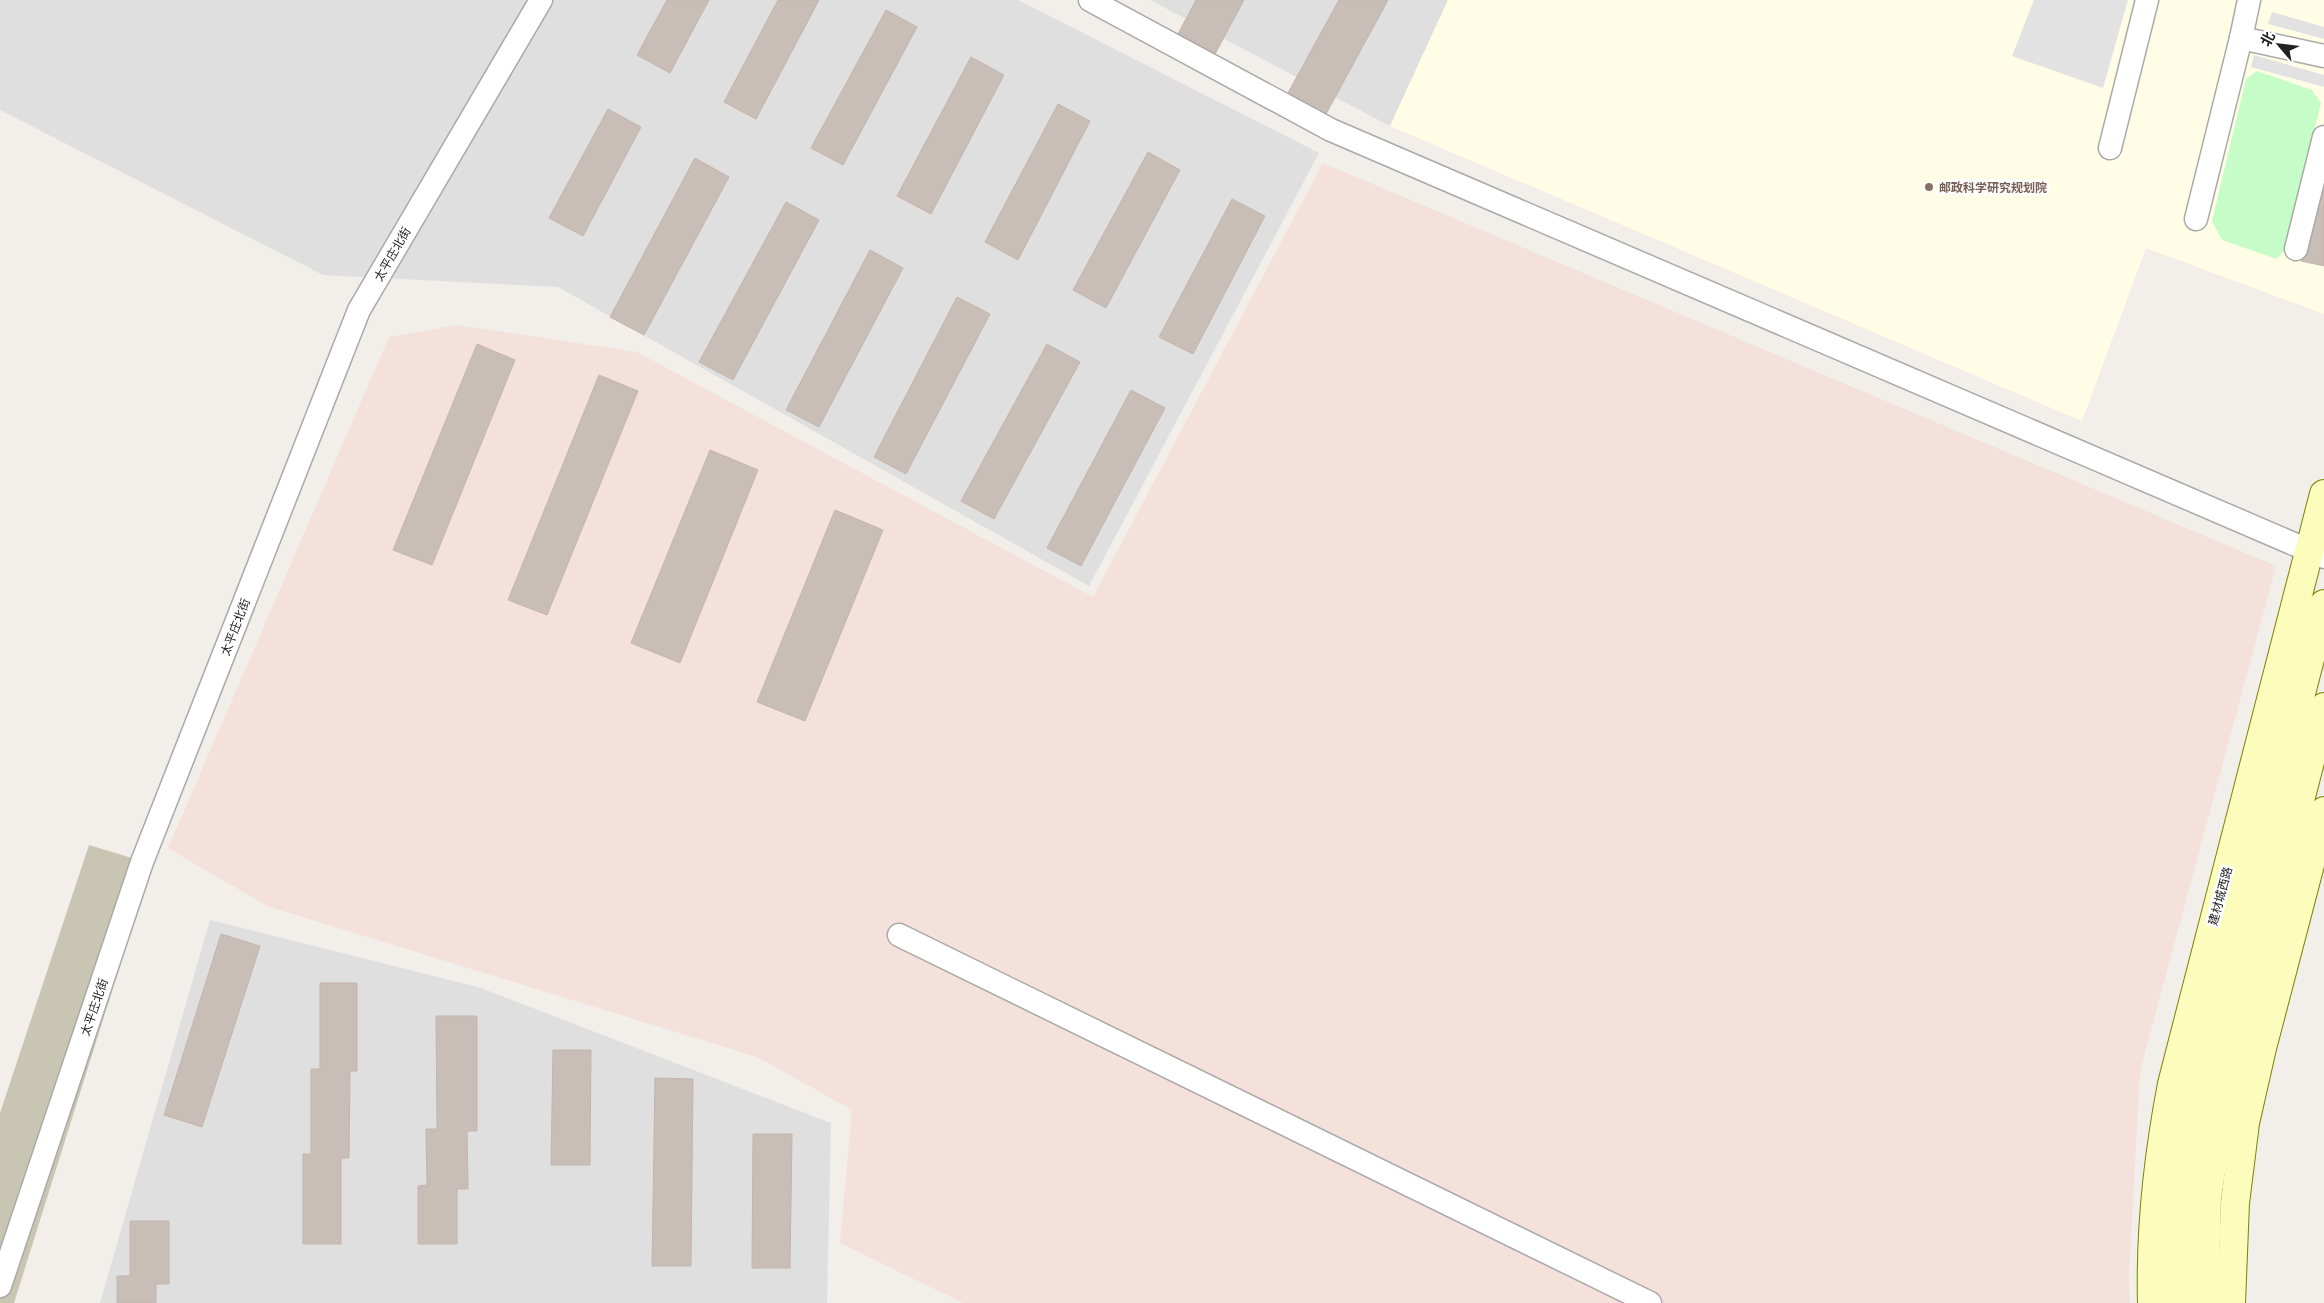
<svg xmlns="http://www.w3.org/2000/svg" width="2324" height="1303" font-family="Montserrat,'Noto Sans SC',sans-serif">
	<style>
		.residential { fill: #e0dfdf }
		.education { fill: #fffde5 }
		.military { fill: #f4e1dc }
		.construction { fill: #c8c6b3 }
		.park { fill: #c6fcc7 }
		.parking { fill: #e2e2e2 }
		.building { fill: #c8beb7; stroke: #c5b4aa }
		.lines { fill: none; stroke-linecap: round; stroke-linejoin: round }
		.street-casing { stroke: #a9a9a9; stroke-width: 25 }
		.secondary-casing { stroke: #7c8200; stroke-width: 30 }
		.street { stroke: #fff; stroke-width: 22 }
		.secondary { stroke: #fcfcbc; stroke-width: 28 }
		.education-dot { fill: #8d6e63; stroke: #fff; stroke-width: 2 }
		.labels { text-anchor: middle; dominant-baseline: central; stroke-width: 5; stroke-linejoin: round; paint-order: stroke }
		.education-label { font-size: 12px; font-weight: bold; fill: #785e54; stroke: #fff; text-anchor: start }
		.street-label { font-size: 12px; fill: #222; stroke: #fff }
	</style>
	<rect width="100%" height="100%" fill="#f2eee9"/>
	<!-- residential -->
	<g class="residential">
		<polygon points="0,0 1018,0 1319,153 1089,586 558,287 323,275 0,110"/>
		<polygon points="1150,0 1448,0 1390,126"/>
		<polygon points="210,920 481,988 831,1123 827,1303 100,1303"/>
	</g>
	<!-- education -->
	<polygon class="education" points="1448,0 2324,0 2324,314 2146,248 2082,421 1390,126"/>
	<!-- military -->
	<polygon class="military" points="1323,163 2276,566 2140,1071 2129,1276 2130,1303 963,1303 840,1243 852,1110 757,1057 267,906 168,848 389,337 457,325 637,352 1093,597"/>
	<!-- construction -->
	<polygon class="construction" points="89,845 152,864 14,1303 0,1303 0,1113"/>
	<!-- park -->
	<polygon class="park" points="2257,71 2312,90 2321,103 2285,249 2277,259 2222,240 2212,221 2246,79"/>
	<!-- parking -->
	<g class="parking">
		<polygon points="2034,0 2128,0 2103,88 2012,56"/>
		<polygon points="2272,12 2324,27 2324,39 2268,24"/>
		<polygon points="2254,55 2324,75 2324,87 2251,67"/>
	</g>
	<!-- building -->
	<g class="building">
		<polygon points="667,0 709,0 670,73 637,55"/>
		<polygon points="778,0 819,0 756,119 724,102"/>
		<polygon points="1196,0 1244,0 1215,54 1178,34"/>
		<polygon points="1339,0 1388,0 1326,114 1288,93"/>
		<polygon points="886,10 917,27 843,165 811,148"/>
		<polygon points="971,57 1004,75 931,214 897,196"/>
		<polygon points="1058,104 1090,121 1018,260 985,242"/>
		<polygon points="608,109 641,127 583,236 549,218"/>
		<polygon points="1148,152 1180,170 1106,308 1073,290"/>
		<polygon points="695,158 729,177 644,335 610,317"/>
		<polygon points="2324,179 2324,266 2301,261"/>
		<polygon points="1232,199 1265,216 1193,354 1159,337"/>
		<polygon points="786,202 819,220 733,380 699,362"/>
		<polygon points="870,250 903,268 819,427 786,410"/>
		<polygon points="957,297 990,314 906,474 874,457"/>
		<polygon points="477,344 515,360 432,565 393,550"/>
		<polygon points="1047,344 1080,362 994,519 961,501"/>
		<polygon points="599,375 638,391 547,615 508,600"/>
		<polygon points="1131,390 1165,408 1081,566 1047,548"/>
		<polygon points="710,450 758,470 680,663 631,643"/>
		<polygon points="835,510 883,530 805,721 757,702"/>
		<polygon points="221,934 260,946 202,1127 164,1115"/>
		<polygon points="320,983 357,983 357,1071 350,1071 349,1158 341,1158 341,1244 303,1244 303,1154 311,1154 311,1069 320,1069"/>
		<polygon points="436,1016 477,1016 477,1131 467,1131 468,1189 457,1189 457,1244 418,1244 418,1186 427,1185 426,1129 437,1129"/>
		<polygon points="553,1050 591,1050 590,1165 551,1165"/>
		<polygon points="655,1078 693,1079 691,1266 652,1266"/>
		<polygon points="753,1134 792,1134 790,1268 752,1268"/>
		<polygon points="130,1221 169,1221 169,1284 156,1284 156,1303 117,1303 117,1276 130,1276"/>
	</g>
	<g class="lines">
		<!-- street casing -->
		<g class="street-casing">
			<g id="street">
				<polyline points="1090,0 1331,130 2324,557"/>
				<polyline points="2241,38 2324,56"/>
				<polyline points="2110,148 2147,0"/>
				<polyline points="2196,219 2241,38 2249,0"/>
				<polyline points="2296,249 2324,137"/>
				<polyline points="899,935 1650,1303"/>
				<polyline points="0,1286 142,862 359,310 541,0"/>
			</g>
		</g>
		<!-- secondary casing -->
		<g class="secondary-casing">
			<g id="secondary">
				<path d="M2152,1303c-2,-74 6,-146 20,-219l152,-590"/>
				<path d="M2178,1303c0,-68 6,-135 18,-202l128,-497"/>
				<polyline points="2204,1303 2207,1199 2219,1116 2324,707"/>
				<polyline points="2231,1303 2235,1203 2245,1123 2262,1048 2324,811"/>
			</g>
		</g>
		<!-- street -->
		<use href="#street" class="street"/>
		<!-- secondary -->
		<use href="#secondary" class="secondary"/>
	</g>
	<!-- markers -->
	<circle class="education-dot" cx="1929" cy="187" r="5"/>
	<g class="labels">
		<!-- education labels -->
		<g class="education-label">
			<text x="1939" y="187">邮政科学研究规划院</text>
		</g>
		<!-- street labels -->
		<g class="street-label">
			<text transform="translate(392 254) rotate(-60)">太平庄北街</text>
			<text transform="translate(235 627) rotate(-69)">太平庄北街</text>
			<text transform="translate(2220 896) rotate(-75)">建材城西路</text>
			<text transform="translate(94 1007) rotate(-71)">太平庄北街</text>
		</g>
	</g>
	<!-- north arrow -->
	<g transform="translate(2279 45) rotate(298)" stroke="#ffffff" stroke-width="4" paint-order="stroke">
	<path d="M0-4L9 19L0 12L-9 19Z" fill="#222222"/>
	<text y="-8" font-size="14" font-weight="bold" text-anchor="middle" fill="#222222">北</text>
	</g>
</svg>
